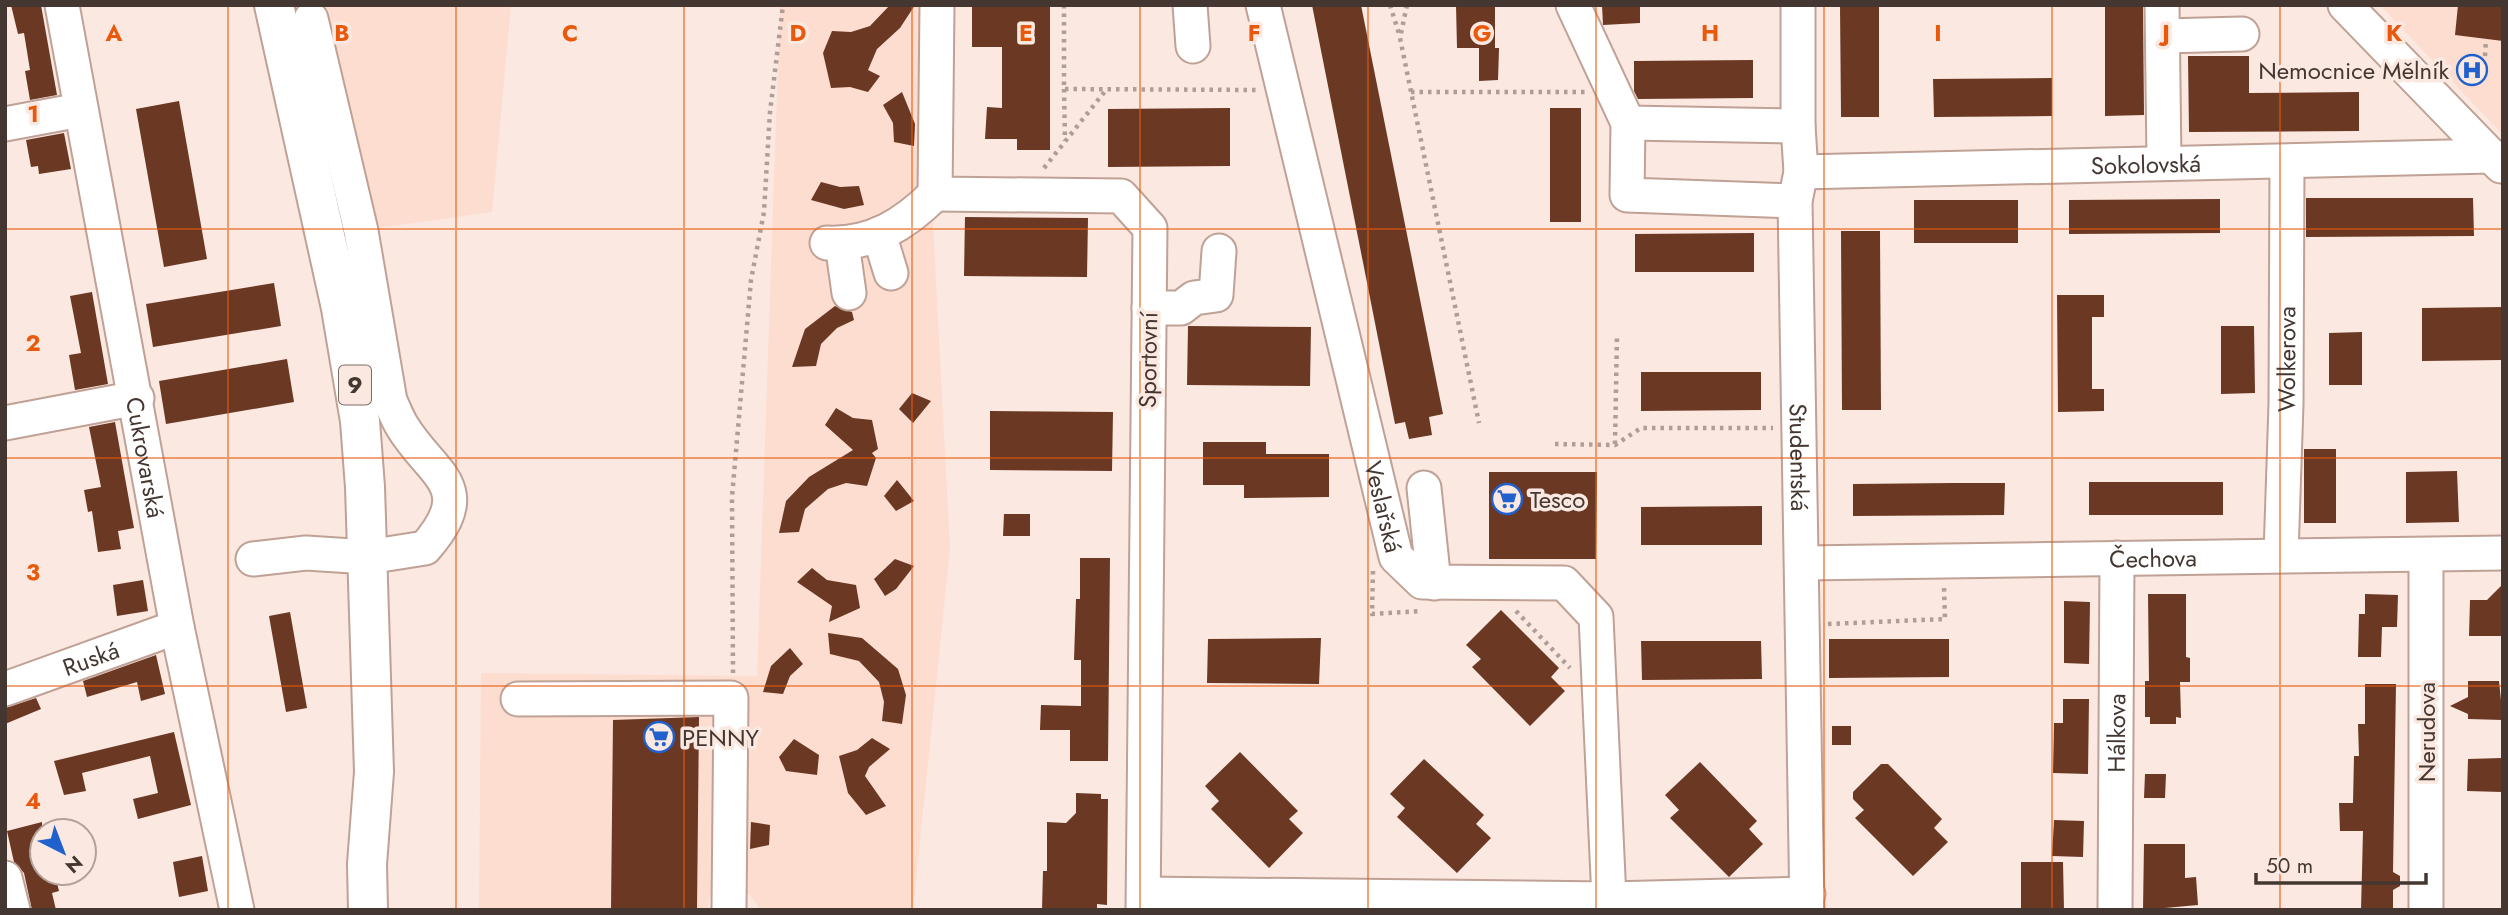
<svg xmlns="http://www.w3.org/2000/svg" width="2508" height="915" font-family="Jost,sans-serif">
	<style>
		.built { fill: #fdddd0 }
		.building { fill: #6a3823 }
		.lines { fill: none; stroke-linecap: round; stroke-linejoin: round }
		.minor-casing { stroke: #bfa195; stroke-width: 37 }
		.major-casing { stroke: #bfa195; stroke-width: 42 }
		.path { stroke: #ae9e97; stroke-width: 4.5; stroke-dasharray: 3.5 5; stroke-linecap: butt }
		.minor { stroke: #fff; stroke-width: 33 }
		.major { stroke: #fff; stroke-width: 38 }
		.grid { fill: none; stroke: #e8590c; stroke-width: 2; stroke-opacity: 0.55 }
		.labels { text-anchor: middle; dominant-baseline: central; stroke-width: 7; stroke-linejoin: round; paint-order: stroke }
		.shield { fill: #fbe8e0; stroke: #7b6c66; stroke-width: 2 }
		.shield-label { font-size: 23px; font-weight: bold; fill: #443732 }
		.poi-label { font-size: 24px; fill: #443732; stroke: #fbe8e0; text-anchor: start }
		.street-label { font-size: 24px; fill: #443732; stroke: #fbe8e0 }
		.grid-label { font-size: 23px; text-anchor: middle; font-weight: bold; fill: #e8590c; stroke: #fbe8e0; stroke-width: 7; stroke-linejoin: round; paint-order: stroke }
	</style>
	<rect width="100%" height="100%" fill="#fbe8e0"/>
	<!-- built -->
	<g class="built">
		<polygon points="295,5 511,5 492,212 342,233"/>
		<polygon points="780,5 931,5 931,187 950,548 913,910 761,910 749,894 709,898 708,910 479,910 481,673 757,676"/>
		<polygon points="2380,5 2503,5 2503,135"/>
	</g>
	<!-- building -->
	<g class="building">
		<polygon points="11,5 41,5 57,95 30,100 25,71 30,70 24,33 18,34"/>
		<polygon points="890,5 915,5 900,28 877,49 868,70 880,76 868,92 850,87 831,88 823,53 832,31 851,32 870,26"/>
		<polygon points="972,5 1050,5 1050,150 1017,150 1017,139 985,139 987,107 1002,108 1002,47 972,47"/>
		<polygon points="1312,5 1361,5 1443,414 1429,417 1432,435 1409,439 1405,422 1395,424"/>
		<polygon points="1456,5 1495,5 1495,48 1457,48"/>
		<polygon points="1602,5 1640,5 1640,23 1603,25"/>
		<polygon points="1840,5 1879,5 1879,117 1841,117"/>
		<polygon points="2105,5 2143,5 2144,115 2105,116"/>
		<polygon points="2458,5 2503,5 2503,41 2455,35"/>
		<polygon points="1479,48 1499,48 1498,80 1479,81"/>
		<polygon points="2188,56 2249,56 2249,93 2359,92 2359,131 2189,132"/>
		<polygon points="1753,60 1753,98 1638,99 1634,91 1634,61"/>
		<polygon points="2052,78 2052,116 1934,117 1933,79"/>
		<polygon points="902,92 915,124 914,146 894,142 893,123 883,105"/>
		<polygon points="179,101 207,259 164,267 136,109"/>
		<polygon points="1230,108 1230,166 1108,167 1108,109"/>
		<rect x="1550" y="108" width="31" height="114"/>
		<polygon points="64,133 71,169 39,174 38,166 31,167 26,140"/>
		<polygon points="821,182 840,187 859,186 864,205 844,209 811,200"/>
		<polygon points="2306,198 2473,198 2474,236 2306,237"/>
		<polygon points="2220,199 2220,233 2069,234 2069,200"/>
		<rect x="1914" y="200" width="104" height="43"/>
		<polygon points="965,217 1088,218 1087,277 964,276"/>
		<polygon points="1841,231 1880,231 1881,410 1842,410"/>
		<polygon points="1754,233 1754,272 1635,272 1635,234"/>
		<polygon points="274,283 281,326 153,347 146,304"/>
		<polygon points="92,292 108,384 75,390 69,355 81,353 70,296"/>
		<polygon points="2057,295 2104,295 2104,317 2092,317 2092,389 2104,389 2104,411 2058,412"/>
		<polygon points="835,306 852,312 854,320 837,328 821,344 816,366 792,367 805,329"/>
		<polygon points="2503,307 2503,360 2422,361 2422,308"/>
		<polygon points="1188,326 1311,327 1310,386 1187,385"/>
		<polygon points="2221,326 2254,326 2255,393 2221,394"/>
		<polygon points="2362,332 2362,385 2329,385 2329,333"/>
		<polygon points="287,359 294,402 166,424 159,381"/>
		<polygon points="1641,372 1761,372 1761,410 1641,411"/>
		<polygon points="912,393 931,401 913,423 899,409"/>
		<polygon points="836,408 853,418 872,420 878,449 872,453 876,458 867,486 846,483 828,489 805,509 799,532 779,533 786,501 809,477 853,450 825,425"/>
		<polygon points="990,411 1113,412 1112,471 990,470"/>
		<polygon points="115,422 134,528 118,531 121,549 98,552 92,511 88,512 84,490 101,487 89,427"/>
		<polygon points="1203,442 1266,442 1266,454 1329,454 1329,497 1244,498 1244,485 1203,485"/>
		<rect x="2304" y="449" width="32" height="74"/>
		<polygon points="2457,471 2459,522 2406,523 2406,472"/>
		<polygon points="1489,472 1597,472 1596,559 1489,559"/>
		<polygon points="897,480 914,501 896,511 884,496"/>
		<rect x="2089" y="482" width="134" height="33"/>
		<polygon points="1954,483 2005,483 2004,515 1853,516 1853,484"/>
		<polygon points="1762,506 1762,545 1641,545 1641,507"/>
		<polygon points="1004,514 1030,514 1030,536 1003,536"/>
		<polygon points="1080,558 1110,558 1108,761 1070,761 1070,730 1040,730 1041,705 1081,706 1081,660 1074,660 1076,599 1080,599"/>
		<polygon points="895,559 914,566 896,589 885,596 874,579"/>
		<polygon points="812,568 827,580 856,585 860,608 829,622 832,606 797,582"/>
		<polygon points="143,580 148,611 117,616 113,585"/>
		<polygon points="2503,584 2503,636 2469,636 2470,600 2487,600"/>
		<polygon points="2148,594 2186,594 2186,657 2190,658 2190,682 2180,682 2181,718 2176,717 2176,724 2150,724 2150,717 2145,717 2145,681 2149,681"/>
		<polygon points="2365,594 2398,595 2397,627 2382,627 2381,657 2358,657 2359,614 2365,614"/>
		<polygon points="2064,601 2090,602 2089,664 2064,663"/>
		<polygon points="1501,610 1559,668 1551,677 1565,691 1530,726 1472,667 1481,659 1466,645"/>
		<polygon points="290,612 307,708 286,712 269,616"/>
		<polygon points="828,633 862,638 898,669 906,695 902,724 882,721 884,702 879,682 859,661 830,654"/>
		<polygon points="1321,638 1319,684 1207,683 1208,639"/>
		<polygon points="1829,639 1949,639 1949,677 1829,678"/>
		<polygon points="1641,641 1761,641 1762,679 1642,680"/>
		<polygon points="790,648 803,664 790,676 783,694 763,692 771,666"/>
		<polygon points="156,655 165,694 141,701 137,682 87,697 83,681"/>
		<polygon points="2468,681 2499,681 2503,720 2468,719 2468,714 2450,706 2468,697"/>
		<polygon points="2365,684 2396,684 2393,872 2400,876 2400,886 2393,890 2393,910 2361,910 2363,831 2340,831 2339,803 2353,803 2354,756 2359,756 2358,724 2365,724"/>
		<polygon points="36,698 41,709 5,724 5,708"/>
		<polygon points="2063,699 2089,699 2088,774 2053,773 2054,723 2063,723"/>
		<polygon points="699,717 697,910 611,910 613,720"/>
		<rect x="1832" y="726" width="19" height="19"/>
		<polygon points="174,732 191,805 138,819 133,799 158,793 150,756 82,773 86,791 64,795 54,761"/>
		<polygon points="872,738 890,749 869,767 865,776 886,806 866,815 848,793 839,756 857,750"/>
		<polygon points="794,739 819,755 817,775 786,771 779,757"/>
		<polygon points="1240,752 1298,811 1289,819 1303,833 1269,868 1211,809 1219,801 1205,786"/>
		<polygon points="2502,758 2502,792 2467,791 2468,759"/>
		<polygon points="1424,759 1484,815 1476,824 1491,838 1457,873 1397,817 1405,808 1390,794"/>
		<polygon points="1700,762 1757,821 1749,829 1763,844 1729,877 1670,818 1679,810 1665,795"/>
		<polygon points="1881,764 1888,764 1942,819 1934,828 1948,842 1913,876 1855,818 1864,810 1853,799 1853,792"/>
		<polygon points="2145,774 2166,774 2165,798 2144,798"/>
		<polygon points="1076,793 1101,794 1101,799 1108,799 1107,905 1097,904 1097,910 1042,910 1043,871 1047,871 1047,822 1066,823 1076,813"/>
		<polygon points="2054,820 2084,821 2083,857 2052,856"/>
		<polygon points="42,822 42,878 55,875 59,891 52,893 56,910 32,910 24,873 14,862 7,831"/>
		<polygon points="751,822 770,825 769,845 750,849"/>
		<polygon points="2144,844 2185,844 2185,878 2196,877 2198,905 2143,910"/>
		<polygon points="202,856 208,891 179,897 173,862"/>
		<polygon points="2021,862 2063,862 2064,910 2021,910"/>
	</g>
	<g class="lines">
		<!-- minor casing -->
		<g class="minor-casing">
			<g id="minor">
				<path id="s1" d="M62,5l115,622 60,283"/>
				<polyline points="937,5 935,194 1121,196 1150,228 1143,910"/>
				<polyline points="1190,5 1193,46"/>
				<path id="s2" d="M1263,5l133,552 26,25 142,1 32,34 13,282"/>
				<polyline points="1573,5 1628,123 1627,195 1795,201"/>
				<path id="s3" d="M1798,5v121l3,46 -6,29 12,709"/>
				<polyline points="2162,5 2164,162"/>
				<polyline points="2345,5 2501,166"/>
				<polyline points="2163,36 2242,34"/>
				<polyline points="1628,123 1798,126"/>
				<polyline points="5,124 80,110"/>
				<path id="s4" d="M1801,172l691,-16"/>
				<polyline points="879,234 891,273"/>
				<path d="M827,243c45,2 78,-19 108,-49"/>
				<polyline points="842,243 849,293"/>
				<polyline points="1149,308 1181,308 1194,298 1216,295 1219,251"/>
				<polyline points="5,423 137,398"/>
				<polyline points="1424,488 1434,583"/>
				<path id="s5" d="M2281,555l5,-151 1,-242"/>
				<path d="M253,559l53,-6 62,4 57,-9c54,-62 7,-72 -23,-122 -5,-8 -8,-17 -12,-25l-29,-170 -50,-212"/>
				<path id="s6" d="M1803,563l700,-10"/>
				<path id="s7" d="M5,689l172,-62"/>
				<polyline points="518,699 731,698 729,910"/>
				<polyline points="5,878 13,910"/>
				<polyline points="1144,894 1609,899 1808,894"/>
				<path id="s8" d="M2115,910l2,-352"/>
				<polyline points="2426,910 2426,555"/>
			</g>
		</g>
		<!-- major casing -->
		<g class="major-casing">
			<polyline id="major" points="274,5 341,308 360,421 365,487 374,772 367,864 368,910"/>
		</g>
		<!-- path -->
		<g class="path">
			<polyline points="1064,5 1064,89 1258,90"/>
			<polyline points="1390,5 1400,37"/>
			<polyline points="1407,5 1400,38 1479,423"/>
			<polyline points="2485,56 2486,39"/>
			<polyline points="1064,89 1065,141"/>
			<polyline points="1411,92 1585,92"/>
			<polyline points="1044,168 1106,90"/>
			<polyline points="1555,444 1615,445 1641,428 1773,428"/>
			<polyline points="1615,444 1617,335"/>
			<polyline points="1373,571 1372,614 1422,611"/>
			<polyline points="1516,611 1570,668"/>
			<polyline points="1828,624 1945,619 1944,588"/>
			<polyline points="733,673 732,497 751,280 764,212 770,112 783,5"/>
		</g>
		<!-- minor -->
		<use href="#minor" class="minor"/>
		<!-- major -->
		<use href="#major" class="major"/>
	</g>
	<!-- grid -->
	<path class="grid" d="M228,5v905M456,5v905M684,5v905M912,5v905M1140,5v905M1368,5v905M1596,5v905M1824,5v905M2052,5v905M2280,5v905M5,229h2498M5,458h2498M5,686h2498"/>
	<!-- icons -->
	<defs>
		<g id="hospital-ring" transform="scale(1.575)"><circle r="9.5" fill="#fbe8e0" stroke="#2161cd" stroke-width="1.5"/><path d="M-5-5h3v3.5h4V-5h3V5h-3V1.5h-4V5h-3Z" fill="#2161cd"/></g>
		<g id="supermarket-ring" transform="scale(1.575)"><circle r="9.5" fill="#fbe8e0" stroke="#2161cd" stroke-width="1.5"/><path d="M-6-5.5h2.5l.6 2H6L4.5 2H-2.5L-4.4-4H-6ZM-1.5 3.2a1.3 1.3 0 1 0 .1 0ZM3 3.2a1.3 1.3 0 1 0 .1 0Z" fill="#2161cd"/></g>
	</defs>
	<g fill-rule="evenodd">
		<use href="#hospital-ring" x="2472" y="70"/>
		<use href="#supermarket-ring" x="1507" y="499"/>
		<use href="#supermarket-ring" x="659" y="737"/>
	</g>
	<g class="labels">
		<!-- shield labels -->
		<rect class="shield" x="339" y="365.5" width="32" height="39" rx="5"/>
		<g class="shield-label">
			<text x="355" y="385">9</text>
		</g>
		<!-- poi labels -->
		<g class="poi-label">
			<text x="2449" y="70" text-anchor="end">Nemocnice Mělník</text>
			<text x="1530" y="499">Tesco</text>
			<text x="682" y="737">PENNY</text>
		</g>
		<!-- street labels -->
		<g class="street-label">
			<text stroke="none"><textPath href="#s4" startOffset="345">Sokolovská</textPath></text>
			<text stroke="none"><textPath href="#s5" startOffset="196">Wolkerova</textPath></text>
			<text transform="translate(1148 360) rotate(-89)">Sportovní</text>
			<text stroke="none"><textPath href="#s3" startOffset="453">Studentská</textPath></text>
			<text stroke="none"><textPath href="#s1" startOffset="460">Cukrovarská</textPath></text>
			<text stroke="none"><textPath href="#s2" startOffset="516">Veslařská</textPath></text>
			<text stroke="none"><textPath href="#s6" startOffset="350">Čechova</textPath></text>
			<text stroke="none"><textPath href="#s7" startOffset="91">Ruská</textPath></text>
			<text transform="translate(2426 732) rotate(-90)">Nerudova</text>
			<text stroke="none"><textPath href="#s8" startOffset="177">Hálkova</textPath></text>
		</g>
	</g>
	<g class="grid-label">
		<text x="114" y="41">A</text>
		<text x="342" y="41">B</text>
		<text x="570" y="41">C</text>
		<text x="798" y="41">D</text>
		<text x="1026" y="41">E</text>
		<text x="1254" y="41">F</text>
		<text x="1482" y="41">G</text>
		<text x="1710" y="41">H</text>
		<text x="1938" y="41">I</text>
		<text x="2166" y="41">J</text>
		<text x="2394" y="41">K</text>
		<text x="33" y="122">1</text>
		<text x="33" y="351">2</text>
		<text x="33" y="580">3</text>
		<text x="33" y="809">4</text>
	</g>
	<!-- border -->
	<rect width="2508" height="915" fill="none" stroke="#443732" stroke-width="14"/>
	<!-- north arrow -->
	<g transform="translate(63 852) rotate(138)"><circle r="33" fill="#fbe8e0" stroke="#b2a19a" stroke-width="2"/>
	<path d="M0-5L12 26L0 18L-12 26Z" fill="#2161cd"/>
	<text y="-10" font-size="19" font-weight="bold" text-anchor="middle" fill="#443732">N</text>
	</g>
	<!-- scale -->
	<path d="M2256 873v10h170v-10" fill="none" stroke="#443732" stroke-width="3.5"/>
	<text x="2266" y="873" font-size="21" fill="#443732" stroke="#fbe8e0" stroke-width="5" paint-order="stroke">50 m</text>
</svg>
